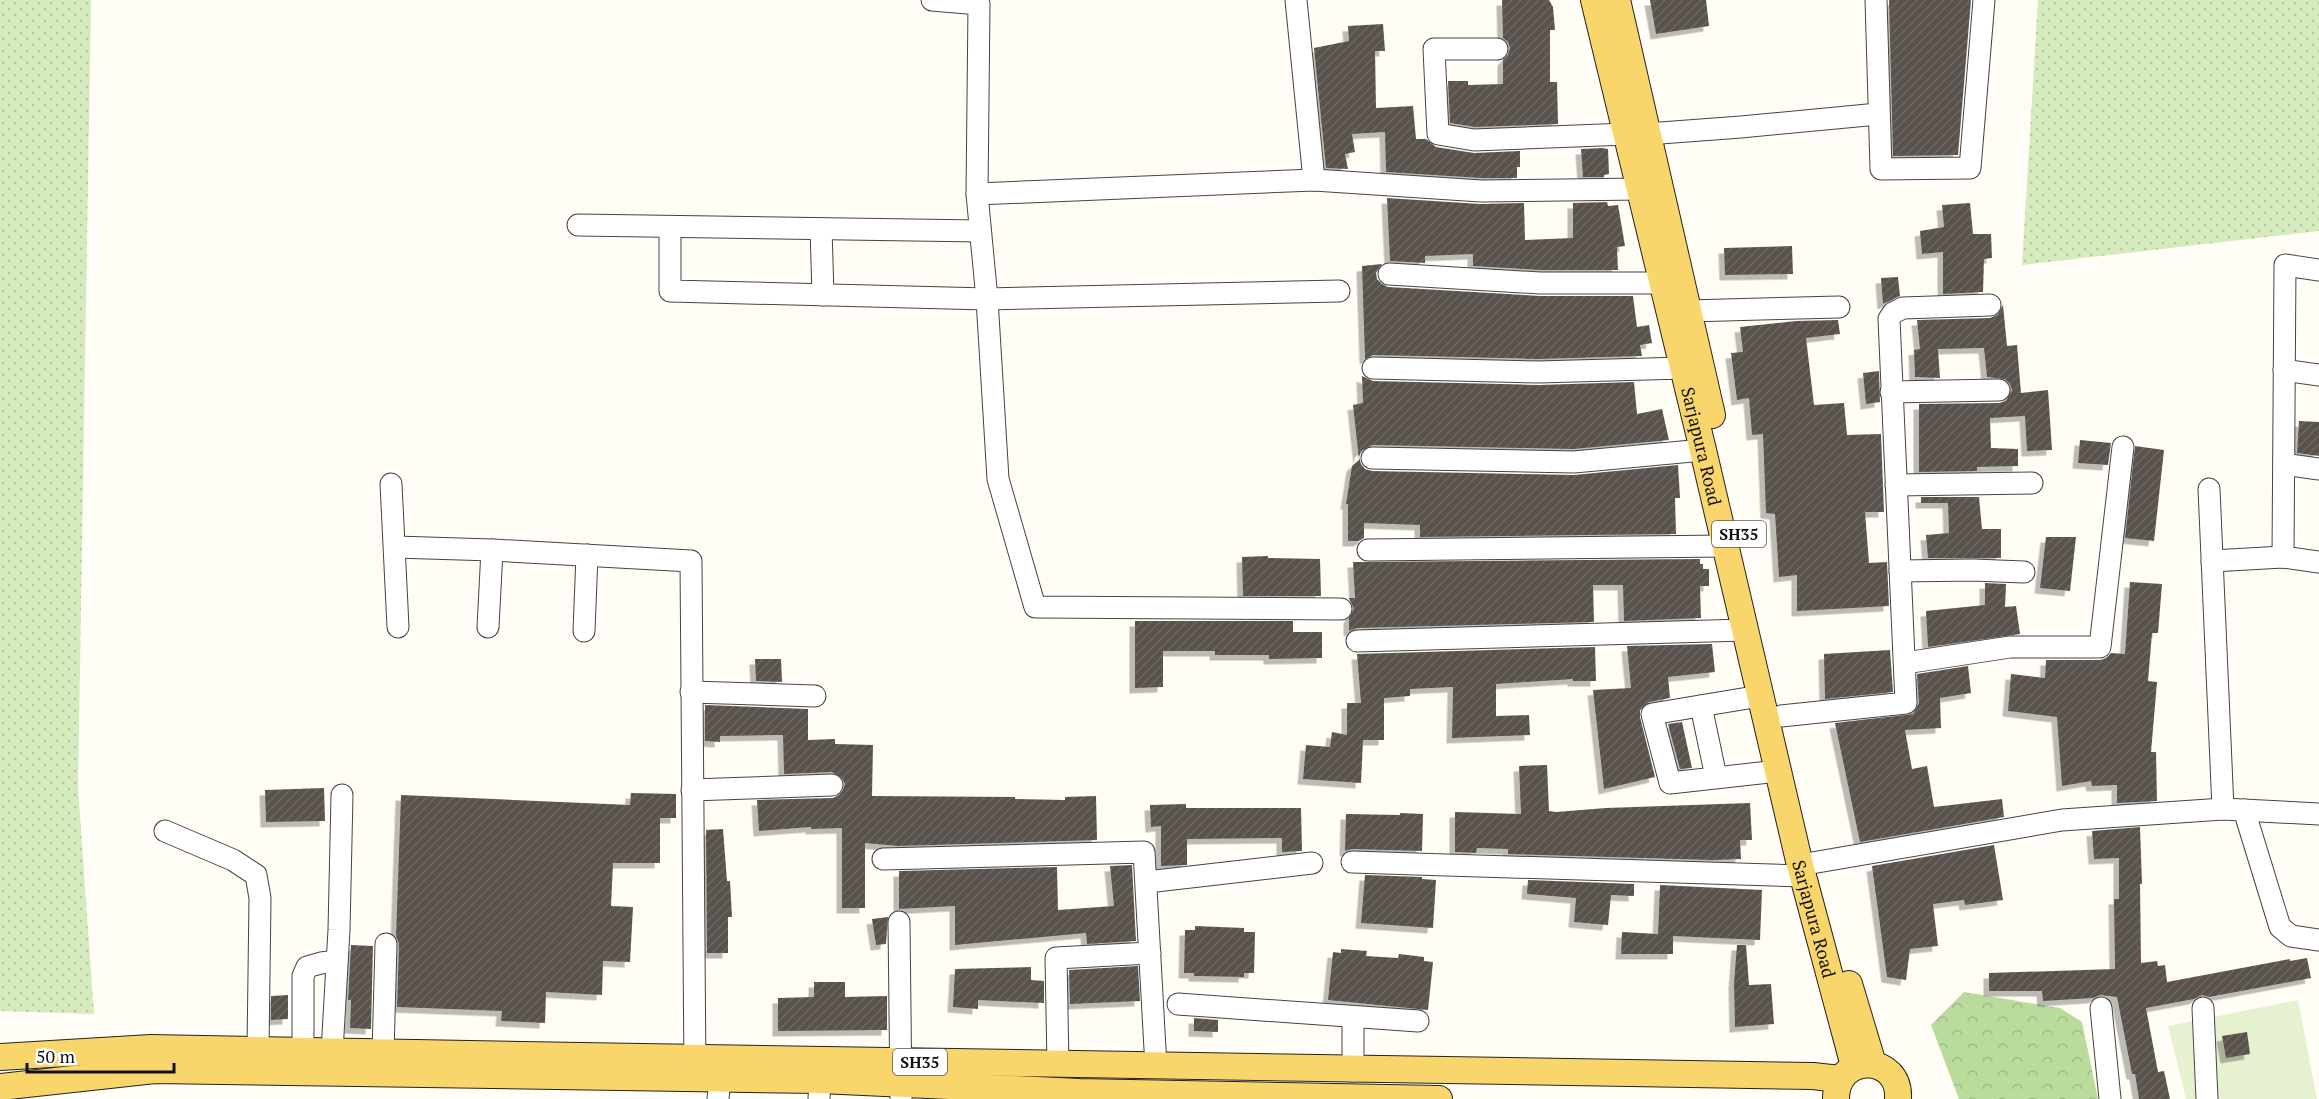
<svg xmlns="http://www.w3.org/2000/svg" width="2319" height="1099" font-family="'PT Serif',serif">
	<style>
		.grass { fill: url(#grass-dots) }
		.forest { fill: url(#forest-crowns) }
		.pitch { fill: #e6f2cf }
		.building { fill: url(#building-hatch); filter: url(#shadow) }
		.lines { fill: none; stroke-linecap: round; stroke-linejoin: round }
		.minor-casing { stroke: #444; stroke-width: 23 }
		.major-casing { stroke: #222; stroke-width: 28 }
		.minor { stroke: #fff; stroke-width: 21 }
		.major { stroke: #f9d66b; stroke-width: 26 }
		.labels { text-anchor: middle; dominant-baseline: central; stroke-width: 6; stroke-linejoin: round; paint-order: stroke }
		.shield { fill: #fff; stroke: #585858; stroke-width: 1.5 }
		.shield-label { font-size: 16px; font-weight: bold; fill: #111 }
		.street-label { font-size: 18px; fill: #111; stroke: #fff }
	</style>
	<defs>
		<pattern id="grass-dots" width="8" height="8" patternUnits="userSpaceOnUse" patternTransform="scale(1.5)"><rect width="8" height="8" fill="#d5ebbd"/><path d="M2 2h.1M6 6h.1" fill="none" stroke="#b6c8a1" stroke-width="1.8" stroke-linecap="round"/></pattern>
		<pattern id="forest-crowns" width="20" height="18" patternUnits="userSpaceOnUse" patternTransform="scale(1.5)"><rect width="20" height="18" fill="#b9dc9c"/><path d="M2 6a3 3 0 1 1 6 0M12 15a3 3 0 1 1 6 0" fill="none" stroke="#9ebc85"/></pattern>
		<pattern id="building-hatch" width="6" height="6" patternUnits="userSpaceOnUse" patternTransform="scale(1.5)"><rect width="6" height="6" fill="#5a524d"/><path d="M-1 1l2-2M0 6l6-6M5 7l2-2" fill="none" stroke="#6d6662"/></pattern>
		<filter id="shadow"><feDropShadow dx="-5.5" dy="5.5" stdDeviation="0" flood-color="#0004"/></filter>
	</defs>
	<rect width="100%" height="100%" fill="#fffdf5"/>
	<!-- grass -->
	<g class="grass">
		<polygon points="0,0 91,0 78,788 94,1014 0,1011"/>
		<polygon points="2038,0 2319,0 2319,231 2022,265"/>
	</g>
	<!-- forest -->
	<polygon class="forest" points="1964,992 2060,1008 2082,1022 2098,1099 1959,1099 1931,1025"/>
	<!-- pitch -->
	<polygon class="pitch" points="2298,1000 2317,1099 2186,1099 2168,1026"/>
	<!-- building -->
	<g class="building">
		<polygon points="1502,0 1549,0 1553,7 1555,30 1550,30 1550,82 1557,82 1558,124 1475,127 1450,123 1448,81 1468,81 1468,85 1503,84 1503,60 1508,55 1510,48 1508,42 1503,38"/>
		<polygon points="1650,0 1706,0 1709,26 1656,34"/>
		<polygon points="1889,0 1971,0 1958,155 1893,156"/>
		<polygon points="1383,24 1385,51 1375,51 1376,108 1413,106 1416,139 1426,139 1436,147 1474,153 1520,151 1520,167 1517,167 1517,178 1481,178 1386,172 1385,132 1352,134 1355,152 1345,154 1348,169 1326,168 1314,48 1349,41 1348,26"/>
		<polygon points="1602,148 1608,149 1609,174 1604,175 1604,177 1583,177 1581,149"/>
		<polygon points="1387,198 1480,204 1524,203 1525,240 1573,238 1573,203 1607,202 1608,206 1618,205 1625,246 1617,247 1618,270 1540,270 1473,266 1473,254 1425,256 1425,263 1390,261"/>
		<polygon points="1970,203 1973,234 1991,234 1992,258 1984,259 1983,292 1943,294 1943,252 1922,254 1920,231 1944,227 1942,205"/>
		<polygon points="1792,246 1793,274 1725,275 1724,248"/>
		<polygon points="1382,264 1376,273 1377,279 1382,284 1388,287 1540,296 1633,296 1637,327 1649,325 1652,343 1640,345 1642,356 1539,359 1373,355 1365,359 1362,266"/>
		<polygon points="1898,277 1900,296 1883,304 1881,278"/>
		<polygon points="2003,305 2007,346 2017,345 2021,393 2048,390 2052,450 2027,451 2025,416 1990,418 1991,448 2018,449 2018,466 1977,467 1977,471 1919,472 1919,404 1999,403 2006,401 2012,390 2010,384 2005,379 1987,377 1984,348 1938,349 1940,378 1915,377 1914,350 1920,349 1917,320 1990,318 1997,315"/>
		<polygon points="1838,320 1840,334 1806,338 1814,405 1844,403 1847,435 1881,434 1884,512 1865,512 1869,563 1887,562 1889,606 1797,611 1797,575 1779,577 1775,514 1766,513 1763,434 1752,435 1749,398 1737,400 1731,353 1743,352 1740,327 1796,321"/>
		<polygon points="1879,371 1880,402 1866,404 1863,373"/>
		<polygon points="1362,376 1373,381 1539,385 1634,382 1637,414 1662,409 1669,440 1574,449 1372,445 1361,451 1359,457 1361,464 1365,469 1372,471 1574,475 1678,465 1680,498 1675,498 1676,534 1420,537 1420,525 1364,523 1364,538 1359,541 1348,541 1348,504 1346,504 1352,466 1359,460 1353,405 1363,403"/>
		<polygon points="2299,421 2319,422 2319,456 2297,453"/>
		<polygon points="2080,440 2111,443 2108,465 2078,463"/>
		<polygon points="2135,446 2164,450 2154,541 2125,538"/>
		<polygon points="1921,497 1979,497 1982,529 2001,529 2001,558 1928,558 1926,535 1949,533 1948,503 1921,503"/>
		<polygon points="2046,537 2076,537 2070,591 2040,588"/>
		<polygon points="1268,556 1268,558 1320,559 1321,596 1243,596 1242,557"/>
		<polygon points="1700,559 1700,564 1703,564 1703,569 1709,569 1709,586 1700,586 1701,618 1624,621 1623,585 1593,585 1594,622 1357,628 1349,631 1349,618 1354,609 1349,598 1355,598 1353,562"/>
		<polygon points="2130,582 2162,584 2158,633 2152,633 2148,681 2157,682 2151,752 2156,752 2157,801 2117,803 2117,785 2092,786 2091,781 2062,786 2057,717 2008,711 2011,674 2045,678 2046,660 2100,660 2106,658 2111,653 2125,654"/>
		<polygon points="1985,583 2006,584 2005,607 2016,606 2020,634 1928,647 1926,611 1985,605"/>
		<polygon points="1135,621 1293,621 1293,632 1322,632 1322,658 1269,659 1269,655 1215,655 1215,651 1163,651 1163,687 1135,688"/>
		<polygon points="1712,644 1715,672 1668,677 1670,698 1649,702 1640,710 1640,717 1655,777 1604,789 1593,690 1631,688 1627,646"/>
		<polygon points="1595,647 1596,681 1573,681 1573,679 1496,684 1496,716 1529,715 1530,735 1452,738 1453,687 1410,689 1410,696 1384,698 1384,740 1363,740 1361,783 1303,779 1306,745 1330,747 1332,732 1347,735 1347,703 1361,703 1357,654"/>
		<polygon points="1890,650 1893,692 1825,699 1824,654"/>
		<polygon points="755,659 781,659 782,682 756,681"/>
		<polygon points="1968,666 1971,693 1940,698 1941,728 1905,730 1912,769 1927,766 1934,807 2002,799 2004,817 1860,842 1835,723 1913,714 1919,703 1917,674"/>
		<polygon points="705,705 808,709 808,740 835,739 835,744 873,745 872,796 1015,797 1015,799 1065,800 1065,797 1096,796 1097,840 898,846 865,843 865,908 842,908 842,828 811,829 811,827 759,831 757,800 833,798 839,795 843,790 845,784 842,778 832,772 784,774 783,735 720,736 720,742 705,741"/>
		<polygon points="1682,722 1692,768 1680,769 1668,724"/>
		<polygon points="1547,765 1549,811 1556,812 1606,808 1750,803 1752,840 1740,840 1741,859 1712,860 1508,854 1508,849 1477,848 1476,853 1455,852 1455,812 1521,814 1519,766"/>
		<polygon points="324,788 325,821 266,822 265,790"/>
		<polygon points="631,793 676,794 676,818 660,818 660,863 613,863 611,906 633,907 630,962 603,961 602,995 546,992 545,1023 501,1021 502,1011 397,1007 399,944 396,936 401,795 630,805"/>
		<polygon points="1186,804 1186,808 1301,808 1302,851 1282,852 1282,838 1187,839 1187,865 1161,866 1161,826 1151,827 1150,805"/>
		<polygon points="1400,813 1423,814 1422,851 1352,849 1345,851 1346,814 1400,815"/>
		<polygon points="2140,827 2142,884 2140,884 2141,963 2157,961 2158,966 2165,965 2167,982 2290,959 2290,961 2307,958 2311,978 2209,997 2202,995 2194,999 2146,1008 2158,1072 2164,1071 2170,1099 2139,1099 2135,1074 2132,1074 2117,997 2100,995 2093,998 2043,1001 2042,991 1989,991 1989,973 2115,969 2114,899 2119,899 2119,858 2094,859 2092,831"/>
		<polygon points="723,829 727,881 730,881 732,917 728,917 728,953 707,953 706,830"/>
		<polygon points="1994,845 2003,900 1965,905 1964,900 1933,904 1938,946 1910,949 1906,980 1887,977 1872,866"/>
		<polygon points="1132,865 1136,941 1087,944 1086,933 955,945 955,906 899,909 899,871 1057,867 1058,910 1114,906 1110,866"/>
		<polygon points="1365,875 1422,877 1422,879 1436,880 1433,928 1361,923"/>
		<polygon points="1528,880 1634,884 1634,896 1611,895 1608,925 1574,922 1576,898 1527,894"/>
		<polygon points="1660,885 1762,890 1760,940 1673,936 1673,954 1621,954 1622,932 1658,934"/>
		<polygon points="888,917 886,944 876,945 872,919"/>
		<polygon points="1195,926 1244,928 1244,932 1255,932 1254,973 1244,973 1244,977 1194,976 1194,973 1184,973 1185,930 1195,930"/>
		<polygon points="351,945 373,946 371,1029 350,1028 351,1000 348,1000"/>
		<polygon points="1737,945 1746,945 1749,985 1771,984 1774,1024 1735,1027 1734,983"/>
		<polygon points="1341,949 1367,951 1366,956 1398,958 1399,954 1424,957 1424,961 1433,962 1428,1010 1328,1000 1333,952 1341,953"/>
		<polygon points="1138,966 1140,1001 1070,1004 1069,970"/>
		<polygon points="1031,967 1031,980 1044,981 1044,1003 978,1000 978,1009 953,1007 955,969"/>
		<polygon points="814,982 845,982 845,997 887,996 887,1030 778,1031 778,998 814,997"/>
		<polygon points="288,995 288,1019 271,1020 271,996"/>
		<polygon points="1194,1018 1218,1020 1218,1032 1194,1031"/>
		<polygon points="2247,1032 2250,1054 2226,1058 2222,1036"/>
	</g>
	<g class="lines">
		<!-- minor casing -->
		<g class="minor-casing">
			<g id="minor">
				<polyline points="932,0 979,4 977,194 987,299 998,479 1035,607 1341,609"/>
				<polyline points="1296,0 1314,180"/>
				<polyline points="1876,0 1881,169 1970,168 1984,0"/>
				<polyline points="1497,49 1434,49 1438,134 1474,140 1627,134"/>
				<polyline points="1647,134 1741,127 1878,114"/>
				<polyline points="977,194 1314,180 1481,191 1640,189"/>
				<polyline points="578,225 980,231"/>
				<polyline points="670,227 670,291 987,299 1339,291"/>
				<polyline points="821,229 823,295"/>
				<polyline points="1389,274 1540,283 1663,283"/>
				<polyline points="1688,311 1839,307"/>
				<polyline points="1373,368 1539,372 1683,368"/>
				<polyline points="2284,370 2319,375"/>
				<polyline points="1891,392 1999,390"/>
				<polyline points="1372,458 1574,462 1703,450"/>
				<polyline points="2284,464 2319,469"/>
				<polyline points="391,484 398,627"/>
				<polyline points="1896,485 2032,483"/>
				<polyline points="2209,489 2223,809"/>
				<polyline points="395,547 492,550 691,561 695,1074"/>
				<polyline points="1368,550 1725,546"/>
				<polyline points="2283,557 2285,265 2319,270"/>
				<polyline points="2212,561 2283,557 2319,562"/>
				<polyline points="1900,571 1973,570 2024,572"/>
				<polyline points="488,627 492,550"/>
				<polyline points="584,631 587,555"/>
				<polyline points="1357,641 1745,630"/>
				<polyline points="1905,663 2010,647 2100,647 2123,447"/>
				<polyline points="691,692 815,696"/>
				<polyline points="1760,696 1652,714 1670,783 1778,771"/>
				<polyline points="1701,706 1716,777"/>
				<polyline points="1781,716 1906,703 1889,319 1893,313 1903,308 1990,305"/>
				<polyline points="692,790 832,785"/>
				<polyline points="2244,810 2280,927 2291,936 2319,940"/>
				<polyline points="165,831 233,860 256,875 260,898 258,1050"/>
				<polyline points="883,859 1144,852 1156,1067"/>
				<polyline points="1352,862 1803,876"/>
				<polyline points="1800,865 2062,820 2223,809 2319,814"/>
				<polyline points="1147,882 1312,863"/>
				<polyline points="899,922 901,1099"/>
				<polyline points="1178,1004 1418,1021"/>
				<polyline points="2101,1008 2110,1099"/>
				<polyline points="2203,1008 2207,1099"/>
				<polyline points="1353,1017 1353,1071"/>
				<polyline points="303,1051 303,976 307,967 321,963 337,961"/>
				<polyline points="332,1052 339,930 342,795"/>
				<polyline points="383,1053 386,944"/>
				<polyline points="1058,1064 1056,958 1150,953"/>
				<polyline points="718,1099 720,1079"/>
				<polyline points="819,1099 820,1080"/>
			</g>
		</g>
		<!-- major casing -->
		<g class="major-casing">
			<g id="major">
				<path id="s1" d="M1594,0l109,450 97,415 54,201"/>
				<polyline points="1617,0 1712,415"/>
				<polyline points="1849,984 1873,1064"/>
				<path d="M0,1057l151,-9c554,10 1108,22 1662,28l27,3"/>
				<polyline points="0,1087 155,1070 820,1080 1079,1092 1439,1099"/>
				<path d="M1836,1099c0,-47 65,-45 62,0"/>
			</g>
		</g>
		<!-- minor -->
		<use href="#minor" class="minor"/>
		<!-- major -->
		<use href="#major" class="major"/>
	</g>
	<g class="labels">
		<!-- shield labels -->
		<g class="shield">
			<rect x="1712" y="521" width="54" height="26" rx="4.5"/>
			<rect x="893" y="1049" width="54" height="26" rx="4.5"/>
		</g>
		<g class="shield-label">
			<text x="1739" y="534">SH35</text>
			<text x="920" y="1062">SH35</text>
		</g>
		<!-- street labels -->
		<g class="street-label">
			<text stroke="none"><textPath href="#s1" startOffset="459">Sarjapura Road</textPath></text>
			<text stroke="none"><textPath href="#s1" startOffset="945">Sarjapura Road</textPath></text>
		</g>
	</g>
	<!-- scale -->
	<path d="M27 1063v9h147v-9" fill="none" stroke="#111111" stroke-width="3"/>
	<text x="36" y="1063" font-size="18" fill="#111111" stroke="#ffffff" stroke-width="4.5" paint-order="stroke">50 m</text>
</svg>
